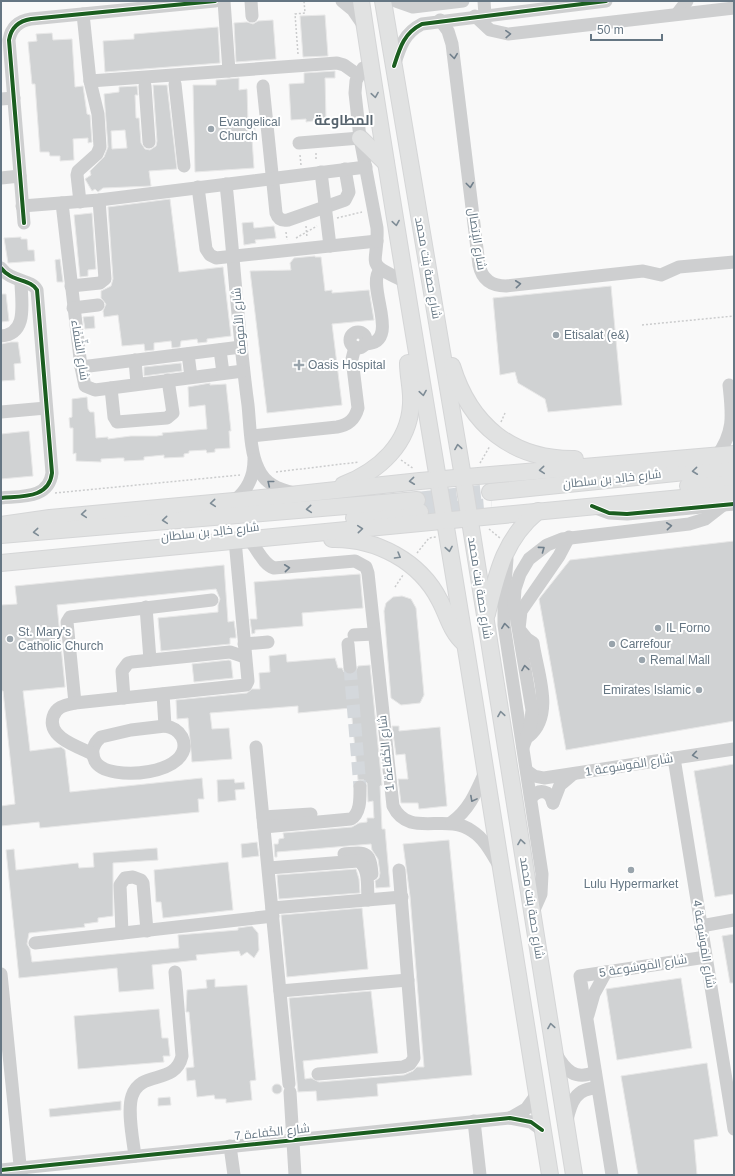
<svg xmlns="http://www.w3.org/2000/svg" width="735" height="1176" font-family="Helvetica,Cairo,sans-serif">
	<style>
		.building { fill: #d0d2d3; stroke: #e8e8e8; fill-rule: evenodd }
		.lines { fill: none; stroke-linecap: round; stroke-linejoin: round }
		.minor-tunnel { stroke: #d4d8dc; stroke-width: 13; stroke-dasharray: 13 6; stroke-linecap: butt }
		.major-tunnel { stroke: #d4d8dc; stroke-width: 16; stroke-dasharray: 16 8; stroke-linecap: butt }
		.major-casing { stroke: #d5d6d7; stroke-width: 18 }
		.path { stroke: #cbcccd; stroke-width: 1.5; stroke-dasharray: 2 2; stroke-linecap: butt }
		.minor { stroke: #cecfd0; stroke-width: 13 }
		.major { stroke: #e1e2e2; stroke-width: 16 }
		.cycleway-casing { stroke: #fff; stroke-width: 6 }
		.cycleway { stroke: #1b5e20; stroke-width: 4 }
		.oneway { stroke: #707f8b }
		.oneway2 { stroke: #7e8c96 }
		.poi-dot { fill: #99a4ac; stroke: #fff; stroke-width: 1.5 }
		.labels { text-anchor: middle; dominant-baseline: central; stroke-width: 4; stroke-linejoin: round; paint-order: stroke }
		.poi-label { font-size: 12px; fill: #657683; stroke: #fff; text-anchor: start }
		.street-label { font-size: 12px; fill: #657683; stroke: #fff }
		.quarter-label { font-size: 14px; font-weight: bold; fill: #57646e; stroke: #fff }
	</style>
	<rect width="100%" height="100%" fill="#f9f9f9"/>
	<!-- building -->
	<g class="building">
		<polygon points="325,15 328,56 303,57 300,16"/>
		<polygon points="273,20 276,59 236,62 234,23 247,22 253,24 258,21"/>
		<polygon points="218,27 220,63 105,72 103,41 134,39 134,34"/>
		<polygon points="52,33 53,40 72,39 75,87 83,86 87,114 90,115 92,142 88,143 88,138 73,139 74,160 60,161 60,156 50,156 49,152 40,152 35,84 32,84 28,42 37,41 36,34"/>
		<polygon points="335,71 335,78 325,78 326,119 306,122 306,119 291,120 289,84 304,83 304,73"/>
		<polygon points="239,78 239,90 247,89 248,124 255,124 255,138 252,139 254,168 195,172 193,85 216,85 216,80"/>
		<path d="M153,85h14l10,84 -28,2 2,15 -48,2 -5,4 -3,-3 -3,2 -7,-12 6,-4 -1,-4 14,-14 4,-10 -4,-53 15,-2v-5l18,-1 1,9h-3l1,23h3l2,25 4,6 5,1 6,-4 1,-5zM125,130l2,18 -15,1 -1,-18z"/>
		<polygon points="170,199 179,272 223,267 231,336 207,339 207,342 198,343 197,339 181,341 180,347 172,348 171,341 154,343 154,350 145,351 144,344 122,346 118,315 104,317 103,311 106,304 101,298 101,291 111,286 113,279 108,207"/>
		<polygon points="92,213 96,269 88,270 88,276 80,277 74,215"/>
		<polygon points="253,222 254,228 274,226 276,238 255,240 256,243 244,245 242,223"/>
		<polygon points="21,237 21,239 27,239 28,250 34,250 35,261 8,263 4,238"/>
		<polygon points="315,256 315,257 321,257 325,291 332,290 332,293 369,290 374,320 332,324 342,405 267,413 250,271 291,270 290,263 294,258"/>
		<polygon points="60,259 63,282 57,282 55,260"/>
		<polygon points="611,286 622,405 548,412 545,399 518,383 515,372 500,375 493,298"/>
		<polygon points="1,294 6,294 9,321 1,322"/>
		<polygon points="94,316 95,328 85,329 83,317"/>
		<polygon points="11,342 18,342 21,363 14,364 15,380 1,381 1,344"/>
		<polygon points="181,363 182,371 144,376 144,367"/>
		<polygon points="210,383 210,385 226,384 231,431 229,431 230,448 215,449 215,452 207,453 206,450 189,451 189,453 184,454 184,457 164,458 164,455 144,457 144,460 124,461 124,458 118,458 101,459 101,462 76,461 76,453 73,454 73,428 70,428 69,418 72,417 72,399 87,397 88,409 90,412 94,412 96,438 108,437 108,439 131,436 157,436 163,435 162,433 207,429 205,405 189,407 188,387"/>
		<polygon points="29,431 33,476 1,479 1,434"/>
		<polygon points="734,541 734,721 566,750 539,599 570,560"/>
		<polygon points="224,565 228,622 234,621 236,635 236,638 230,638 230,644 161,651 158,618 218,612 218,605 220,599 216,589 57,605 65,687 23,691 30,751 61,747 65,750 70,792 202,778 204,799 198,799 199,812 40,828 39,822 1,826 1,806 15,804 3,691 1,691 1,605 17,604 15,586"/>
		<polygon points="360,574 363,608 302,613 303,626 255,630 255,633 252,634 250,619 257,619 254,582"/>
		<polygon points="402,596 411,599 416,608 424,695 420,703 401,705 391,698 384,611 386,603 393,597"/>
		<polygon points="286,654 287,662 335,658 338,668 342,668 344,672 350,675 355,673 358,666 370,665 382,785 380,786 382,829 385,829 390,887 376,888 375,881 379,878 380,873 378,859 372,850 371,844 277,852 277,857 275,857 274,844 278,844 279,839 284,838 283,833 352,827 359,823 367,822 367,818 374,818 373,801 368,802 367,783 364,780 358,780 351,708 298,713 298,706 210,713 212,729 229,728 232,759 192,762 188,718 177,719 176,700 247,693 252,689 260,689 259,673 270,672 269,656"/>
		<polygon points="229,660 231,661 233,678 194,682 192,664"/>
		<polygon points="392,726 399,726 399,731 440,727 447,806 419,809 418,803 401,803 398,779 408,779 405,754 396,755"/>
		<polygon points="734,764 734,894 715,897 694,771"/>
		<polygon points="234,779 235,783 244,782 245,789 235,790 236,800 218,802 217,780"/>
		<polygon points="449,840 472,1075 377,1084 378,1096 317,1101 316,1091 298,1092 289,998 371,991 378,1053 303,1061 305,1079 311,1078 319,1082 404,1075 413,1071 417,1067 424,1067 410,896 403,844"/>
		<polygon points="257,842 259,856 242,858 241,844"/>
		<polygon points="157,848 158,860 113,863 113,916 98,918 98,922 84,924 85,927 29,933 27,944 30,949 32,962 179,948 178,935 238,930 238,928 252,926 258,933 259,950 254,958 247,952 241,956 239,951 196,955 197,960 152,965 154,989 119,992 117,968 19,978 6,850 14,849 16,870 78,863 79,868 94,867 93,853"/>
		<polygon points="228,862 233,910 163,918 161,902 156,902 154,870"/>
		<polygon points="356,869 359,879 360,893 279,899 277,875"/>
		<polygon points="362,908 368,969 287,977 281,915"/>
		<polygon points="734,934 734,983 730,983 722,936"/>
		<polygon points="681,978 692,1048 617,1060 606,989"/>
		<polygon points="215,979 215,987 247,985 256,1080 250,1081 252,1100 226,1103 226,1099 215,1099 214,1095 197,1097 195,1080 187,1081 186,1068 194,1067 189,1012 186,1012 187,990 207,988 206,980"/>
		<polygon points="159,1009 162,1038 168,1038 170,1056 163,1056 164,1062 78,1069 74,1016"/>
		<polygon points="707,1063 718,1136 694,1140 697,1175 638,1175 621,1076"/>
		<circle cx="277" cy="1089" r="5"/>
		<polygon points="170,1097 171,1105 158,1106 158,1098"/>
		<polygon points="121,1101 121,1110 50,1117 49,1109"/>
	</g>
	<g class="lines">
		<!-- minor-tunnel -->
		<polyline class="minor-tunnel" points="350,667 360,787"/>
		<!-- major-tunnel -->
		<g class="major-tunnel">
			<polyline points="417,500 490,492"/>
			<polyline points="420,512 492,506"/>
		</g>
		<!-- major casing -->
		<g class="major-casing">
			<g id="major">
				<path d="M361,1c38,256 84,511 124,767 22,135 43,271 65,407"/>
				<polyline points="383,1 463,477 574,1175"/>
				<polyline points="360,138 386,163"/>
				<path d="M452,366c18,59 60,94 123,93"/>
				<path d="M343,485c36,-14 66,-41 68,-81 1,-14 -3,-27 -3,-41"/>
				<polyline points="688,486 734,482"/>
				<polyline points="490,492 734,467"/>
				<polyline points="354,518 420,512"/>
				<polyline points="1,525 50,518 234,501 420,481 734,454"/>
				<polyline points="1,535 417,500"/>
				<path d="M332,539c44,-1 88,22 108,62 8,15 11,31 24,42"/>
				<polyline points="1,563 734,493"/>
				<path d="M487,614c10,-41 17,-75 51,-103"/>
			</g>
		</g>
		<!-- path -->
		<g class="path">
			<polyline points="298,54 295,14 305,13 304,1"/>
			<polyline points="316,153 316,161"/>
			<polyline points="300,155 301,165"/>
			<polyline points="337,218 362,212"/>
			<polyline points="306,226 307,238"/>
			<polyline points="286,232 287,240"/>
			<polyline points="296,238 317,226"/>
			<polyline points="642,325 734,316"/>
			<polyline points="501,422 505,413"/>
			<polyline points="401,460 414,469"/>
			<polyline points="480,463 490,446"/>
			<polyline points="276,472 359,462"/>
			<polyline points="55,493 240,475"/>
			<polyline points="489,529 500,538"/>
			<polyline points="417,553 429,538 436,537"/>
			<polyline points="395,587 403,575"/>
		</g>
		<!-- minor -->
		<g class="minor">
			<polyline points="224,1 229,71"/>
			<polyline points="251,1 252,16"/>
			<polyline points="342,1 353,10 364,26"/>
			<polyline points="396,1 413,7 463,1"/>
			<polyline points="484,1 485,15"/>
			<polyline points="677,14 687,1"/>
			<polyline points="475,16 490,30 508,34 734,8"/>
			<path d="M440,20l8,11 4,13 27,221c3,14 12,21 27,21l137,-15 18,4 18,-8 55,-5"/>
			<path d="M394,66c6,-19 10,-33 28,-42l184,-23"/>
			<path d="M363,68l-7,13 -1,12 5,45 17,90c2,38 -15,34 27,53"/>
			<polyline points="90,81 337,63 344,65 358,75"/>
			<polyline points="175,84 184,166"/>
			<polyline points="145,86 149,142"/>
			<path d="M263,86l13,127c2,6 6,8 12,7l57,-20 4,-8 -4,-23"/>
			<polyline points="1,99 14,98"/>
			<polyline points="299,143 360,138"/>
			<polyline points="321,172 330,246"/>
			<polyline points="1,178 20,176"/>
			<path d="M226,184c8,74 12,148 22,221 2,19 2,47 10,63 7,16 20,21 36,25"/>
			<polyline points="198,187 206,249 210,255 216,258 377,241"/>
			<polyline points="80,202 77,175 78,171 97,154 100,147 98,114 90,81 83,14"/>
			<polyline points="62,203 81,367 85,386 95,390 243,371"/>
			<polyline points="22,206 99,200 366,167"/>
			<path d="M24,223l-15,-183c2,-12 9,-19 22,-21l184,-18"/>
			<path d="M1,268c10,14 30,11 36,22l15,183c-3,26 -31,23 -51,25"/>
			<polyline points="71,286 100,283 105,279 99,200"/>
			<polyline points="73,308 98,305"/>
			<circle cx="358" cy="340" r="8"/>
			<path d="M1,336c28,-2 20,-35 20,-55"/>
			<path d="M365,344c38,-1 0,-59 15,-74"/>
			<polyline points="220,350 223,373"/>
			<polyline points="188,354 191,377"/>
			<polyline points="135,360 137,384"/>
			<polyline points="81,367 241,347"/>
			<polyline points="111,388 114,417 117,422 167,418 173,413 168,380"/>
			<polyline points="1,412 46,408"/>
			<path d="M252,436l85,-9c12,-2 18,-8 21,-19l-6,-49 3,-12"/>
			<path d="M717,456c18,-25 15,-42 12,-71"/>
			<path d="M234,501c14,-11 20,-24 20,-41"/>
			<polyline points="593,507 609,513 627,514 734,504"/>
			<path d="M248,539c9,8 14,25 26,29l81,-7 11,6 2,6 25,233c16,33 52,6 79,25 13,8 20,23 28,36"/>
			<polyline points="507,559 504,597 504,625 542,874 541,894 533,912"/>
			<polyline points="146,607 150,660"/>
			<polyline points="354,635 374,634"/>
			<polyline points="244,644 268,642"/>
			<polyline points="348,644 350,667"/>
			<polyline points="163,694 165,726"/>
			<polyline points="124,698 122,671 128,663 132,662 230,652 245,657"/>
			<polyline points="75,703 67,622 70,617 212,600"/>
			<path d="M165,726c7,1 13,4 17,11 17,37 -75,47 -87,24 -5,-9 -1,-18 6,-24l30,-7z"/>
			<path d="M529,736c26,-22 8,-64 4,-93l-6,-4 -8,-10 2,-18 38,-55 10,-19"/>
			<polyline points="256,747 289,1084"/>
			<polyline points="523,747 530,728 532,710 514,604 515,589 520,574 529,559 547,545 562,539 689,524 705,519 723,505"/>
			<path d="M93,754c-14,-7 -46,-16 -40,-37 3,-11 13,-12 22,-14l171,-18 2,-4 -13,-141"/>
			<polyline points="674,758 734,1129"/>
			<polyline points="527,771 534,776 544,778 734,749"/>
			<path d="M531,798c8,-10 19,-8 22,5"/>
			<polyline points="553,803 560,785 573,774"/>
			<polyline points="263,817 311,814"/>
			<path d="M452,822c18,-13 25,-32 34,-52"/>
			<path d="M264,827l87,-8c10,-6 9,-22 9,-32"/>
			<path d="M344,854c22,-2 26,-3 28,20"/>
			<path d="M269,868l89,-7c12,6 9,27 10,39"/>
			<polyline points="272,908 402,897"/>
			<polyline points="701,926 734,920"/>
			<polyline points="122,933 120,885 125,878 133,877 141,880 143,883 147,931"/>
			<polyline points="35,943 273,916"/>
			<polyline points="1,974 21,1175"/>
			<polyline points="280,991 408,980"/>
			<polyline points="588,1015 594,994 606,972"/>
			<path d="M556,1054c9,16 19,27 39,18"/>
			<polyline points="318,1074 403,1067 410,1064 414,1058 399,870"/>
			<polyline points="290,1092 295,1175"/>
			<polyline points="510,1118 526,1109 537,1094"/>
			<path d="M567,1120c4,-18 9,-32 30,-32"/>
			<polyline points="474,1121 480,1175"/>
			<polyline points="230,1146 234,1175"/>
			<path d="M135,1156c-2,-16 -8,-45 -3,-60 9,-27 43,-10 50,-40l-7,-84"/>
			<polyline points="1,1170 510,1118 531,1122 542,1130"/>
			<polyline points="612,1175 580,976 706,957"/>
		</g>
		<!-- major -->
		<use href="#major" class="major"/>
		<!-- cycleway casing -->
		<g class="cycleway-casing">
			<g id="cycleway">
				<path d="M394,66c6,-19 10,-33 28,-42l184,-23"/>
				<path d="M24,223l-15,-183c2,-12 9,-19 22,-21l184,-18"/>
				<path d="M1,268c10,14 30,11 36,22l15,183c-3,26 -31,23 -51,25"/>
				<polyline points="592,506 609,513 627,514 734,504"/>
				<polyline points="1,1170 510,1118 531,1122 542,1130"/>
			</g>
		</g>
		<!-- cycleway -->
		<use href="#cycleway" class="cycleway"/>
	</g>
	<!-- one-way arrows -->
	<defs><path id="oneway-chevron" d="M-2-3.5L2.5 0L-2 3.5" fill="none" stroke-width="1.6" stroke-linecap="round" stroke-linejoin="round"/></defs>
	<g class="oneway">
		<use href="#oneway-chevron" transform="translate(508 34) rotate(-3)"/>
		<use href="#oneway-chevron" transform="translate(454 56) rotate(83)"/>
		<use href="#oneway-chevron" transform="translate(470 185) rotate(83)"/>
		<use href="#oneway-chevron" transform="translate(518 284) rotate(-6)"/>
		<use href="#oneway-chevron" transform="translate(270 483) rotate(-141)"/>
		<use href="#oneway-chevron" transform="translate(669 526) rotate(-6)"/>
		<use href="#oneway-chevron" transform="translate(542 549) rotate(-36)"/>
		<use href="#oneway-chevron" transform="translate(287 568) rotate(-6)"/>
		<use href="#oneway-chevron" transform="translate(505 626) rotate(-97)"/>
		<use href="#oneway-chevron" transform="translate(525 668) rotate(-99)"/>
		<use href="#oneway-chevron" transform="translate(695 755) rotate(171)"/>
		<use href="#oneway-chevron" transform="translate(473 799) rotate(118)"/>
	</g>
	<g class="oneway2">
		<use href="#oneway-chevron" transform="translate(375 95) rotate(81)"/>
		<use href="#oneway-chevron" transform="translate(396 223) rotate(81)"/>
		<use href="#oneway-chevron" transform="translate(423 393) rotate(81)"/>
		<use href="#oneway-chevron" transform="translate(458 447) rotate(-99)"/>
		<use href="#oneway-chevron" transform="translate(542 470) rotate(175)"/>
		<use href="#oneway-chevron" transform="translate(695 471) rotate(174)"/>
		<use href="#oneway-chevron" transform="translate(412 481) rotate(174)"/>
		<use href="#oneway-chevron" transform="translate(213 503) rotate(175)"/>
		<use href="#oneway-chevron" transform="translate(309 509) rotate(175)"/>
		<use href="#oneway-chevron" transform="translate(84 514) rotate(175)"/>
		<use href="#oneway-chevron" transform="translate(165 520) rotate(175)"/>
		<use href="#oneway-chevron" transform="translate(360 529) rotate(-5)"/>
		<use href="#oneway-chevron" transform="translate(36 532) rotate(175)"/>
		<use href="#oneway-chevron" transform="translate(449 549) rotate(80)"/>
		<use href="#oneway-chevron" transform="translate(398 556) rotate(30)"/>
		<use href="#oneway-chevron" transform="translate(501 714) rotate(-99)"/>
		<use href="#oneway-chevron" transform="translate(521 842) rotate(-99)"/>
		<use href="#oneway-chevron" transform="translate(551 1026) rotate(-99)"/>
	</g>
	<!-- markers -->
	<g class="poi-dot">
		<circle cx="211" cy="129" r="4"/>
		<circle cx="556" cy="335" r="4"/>
		<path d="M297 359h4v4h4v4h-4v4h-4v-4h-4v-4h4z"/>
		<circle cx="658" cy="628" r="4"/>
		<circle cx="10" cy="639" r="4"/>
		<circle cx="612" cy="644" r="4"/>
		<circle cx="642" cy="660" r="4"/>
		<circle cx="699" cy="690" r="4"/>
		<circle cx="631" cy="870" r="4"/>
	</g>
	<g class="labels">
		<!-- poi labels -->
		<g class="poi-label">
			<text x="219" y="122">Evangelical<tspan x="219" dy="14">Church</tspan></text>
			<text x="564" y="335">Etisalat (e&amp;)</text>
			<text x="308" y="365">Oasis Hospital</text>
			<text x="666" y="628">IL Forno</text>
			<text x="18" y="632">St. Mary's<tspan x="18" dy="14">Catholic Church</tspan></text>
			<text x="620" y="644">Carrefour</text>
			<text x="650" y="660">Remal Mall</text>
			<text x="691" y="690" text-anchor="end">Emirates Islamic</text>
			<text x="631" y="884" text-anchor="middle">Lulu Hypermarket</text>
		</g>
		<!-- street labels -->
		<g class="street-label">
			<text transform="translate(477 239) rotate(81)">شارع الإتصال</text>
			<text transform="translate(428 268) rotate(80)">شارع حصة بنت محمد</text>
			<text transform="translate(239 321) rotate(-95)">شارع الأمومة</text>
			<text transform="translate(80 350) rotate(81)">شارع الشِّفَاء</text>
			<text transform="translate(612 479) rotate(-6)">شارع خالِد بن سلطان</text>
			<text transform="translate(210 532) rotate(-6)">شارع خالِد بن سلطان</text>
			<text transform="translate(480 588) rotate(81)">شارع حصة بنت محمد</text>
			<text transform="translate(386 753) rotate(-96)">شارع الكَفاءة 1</text>
			<text transform="translate(629 765) rotate(-9)">شارع المَوسُوعة 1</text>
			<text transform="translate(532 908) rotate(81)">شارع حصة بنت محمد</text>
			<text transform="translate(704 944) rotate(81)">شارع المَوسُوعة 4</text>
			<text transform="translate(643 966) rotate(-9)">شارع المَوسُوعة 5</text>
			<text transform="translate(272 1132) rotate(-6)">شارع الكَفاءة 7</text>
		</g>
		<!-- quarter labels -->
		<g class="quarter-label">
			<text x="344" y="120">المطاوعة</text>
		</g>
	</g>
	<!-- border -->
	<rect width="735" height="1176" fill="none" stroke="#657683" stroke-width="4"/>
	<!-- scale -->
	<path d="M591 34v6h71v-6" fill="none" stroke="#657683" stroke-width="2"/>
	<text x="597" y="34" font-size="12" fill="#657683" stroke="#ffffff" stroke-width="3" paint-order="stroke">50 m</text>
</svg>
